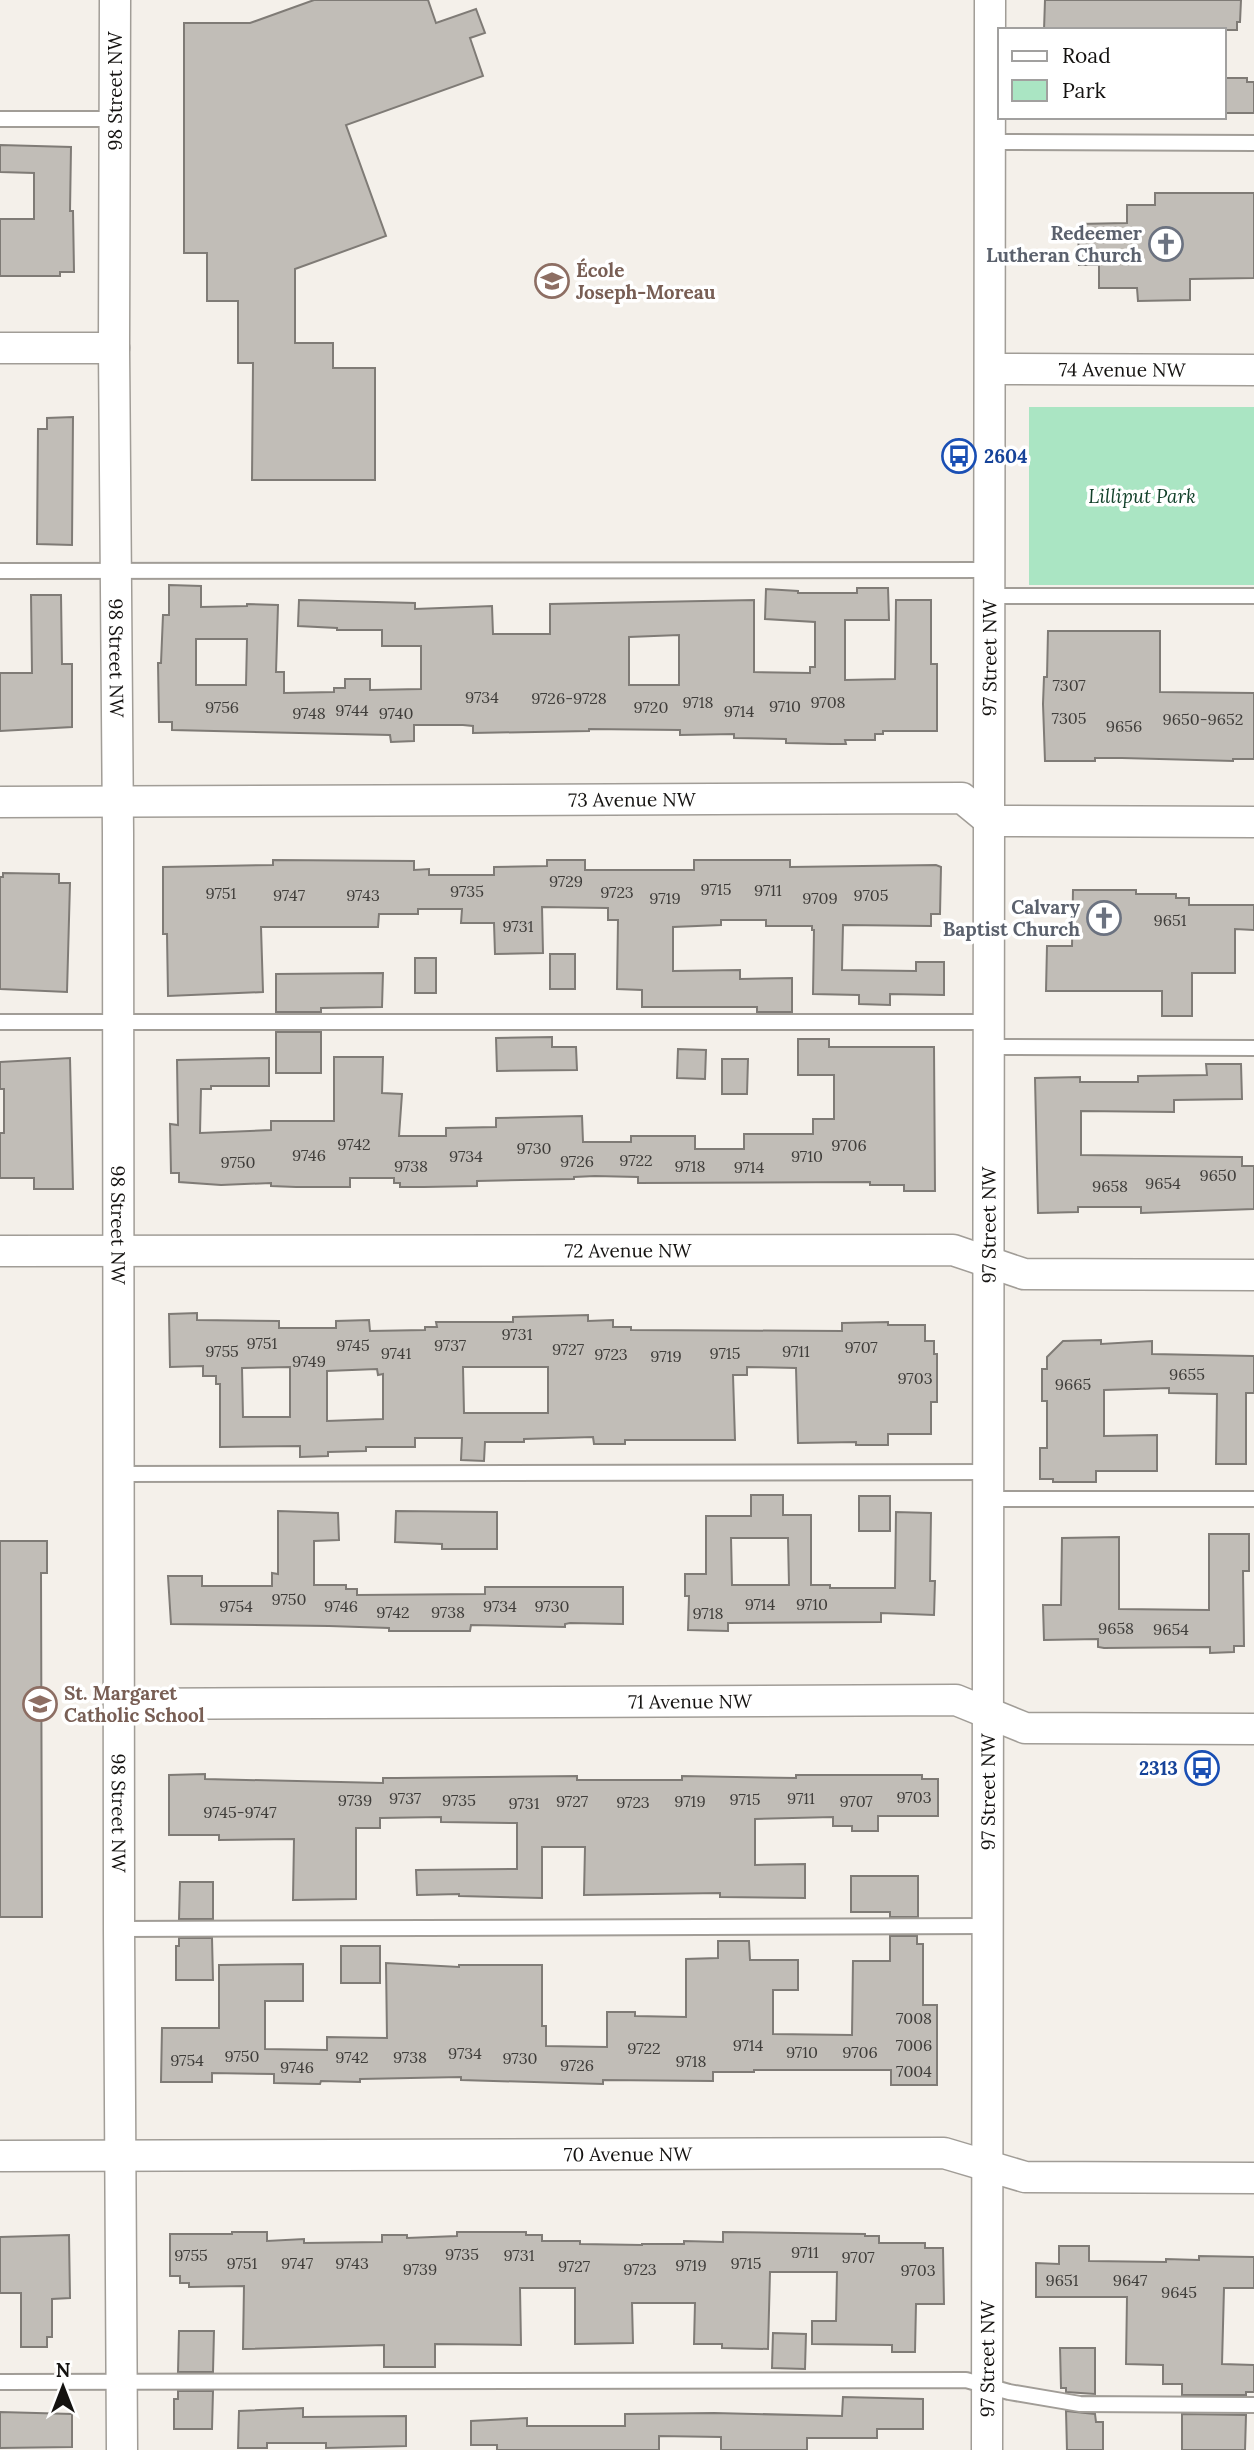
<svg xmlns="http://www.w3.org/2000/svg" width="1254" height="2450" font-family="Lora,serif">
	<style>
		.green { fill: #aae5c3 }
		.building { fill: #c1bdb7; stroke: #7f7b76; stroke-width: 2; fill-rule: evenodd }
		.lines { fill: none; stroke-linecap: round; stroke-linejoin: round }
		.lane-casing { stroke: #a19d97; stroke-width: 18 }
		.street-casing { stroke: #a19d97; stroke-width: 33 }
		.lane { stroke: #fff; stroke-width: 14 }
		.street { stroke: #fff; stroke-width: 30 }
		.labels { text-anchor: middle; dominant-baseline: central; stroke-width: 7; stroke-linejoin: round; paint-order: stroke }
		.number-label { font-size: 16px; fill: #3f3d3a }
		.street-label { font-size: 19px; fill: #141210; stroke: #fff }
		.worship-label { font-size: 19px; font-weight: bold; fill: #5b616d; stroke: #fff; text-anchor: end }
		.education-label { font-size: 19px; font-weight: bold; fill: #785e54; stroke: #fff; text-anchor: start }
		.transit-label { font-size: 19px; font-weight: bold; fill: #164399; stroke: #fff; text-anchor: start }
		.park-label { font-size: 19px; font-style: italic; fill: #12412a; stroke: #fff }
	</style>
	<rect width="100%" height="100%" fill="#f4f0ea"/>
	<!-- green -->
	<rect class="green" x="1029" y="407" width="225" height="178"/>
	<!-- building -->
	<g class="building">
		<polygon points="314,0 428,0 436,23 476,9 485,33 470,38 483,76 346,125 386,236 295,269 295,343 333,343 333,368 375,368 375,480 252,480 253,363 238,363 238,301 207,301 207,253 184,253 184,23 250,23"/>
		<polygon points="1045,0 1241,0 1240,22 1237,22 1237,30 1044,30"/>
		<polygon points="1224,78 1247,78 1247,82 1254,82 1254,113 1224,113"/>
		<polygon points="0,145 71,147 70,211 73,211 74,272 60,272 60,276 0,276 0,219 34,219 34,173 0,172"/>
		<polygon points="1155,193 1254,193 1254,278 1190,279 1190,300 1138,301 1137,288 1099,288 1099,265 1079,265 1078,224 1127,223 1127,205 1155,205"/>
		<polygon points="73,417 72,545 37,544 38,429 47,429 47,418"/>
		<path d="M169,585l32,1v21l46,-1v-2l31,1 -2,67h8v21l50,-1v-4h11v-9h25v11l51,-1v-43h-39v-16h-45v-2l-39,-2 1,-26 116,3v6l77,-3 1,28h57v-30l204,-4v72l56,1v-6h5v-45l-50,-3 1,-30 32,2v2h59v-5h31l1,32h-44v60l50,-1 1,-79h35v64h6v67h-54v3h-8v6h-30l1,4h-14l-46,-1v-4l-52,-1v-4l-54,1v-5l-91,-1v2l-116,2v-7l-10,-1h-49v16l-23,1 -1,-7 -218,-5v-8h-13l-1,-59h3l2,-48h6zM679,635v50h-50v-48zM196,639h51l-1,46h-50z"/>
		<polygon points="31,595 61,595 62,664 72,664 72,727 0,731 0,673 32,673"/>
		<polygon points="1048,631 1160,631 1160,692 1254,693 1254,759 1233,759 1233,761 1122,758 1095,758 1095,761 1045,761 1043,704 1044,677 1047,677"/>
		<polygon points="273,860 414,861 414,870 429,869 429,875 494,875 494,867 547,866 547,860 585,860 585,870 694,870 694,860 790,860 790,867 936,865 941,867 940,914 931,914 931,926 843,925 842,970 916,971 916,962 944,962 944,995 890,994 890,1005 859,1004 859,995 813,994 814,930 812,930 812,926 766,926 766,920 721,920 721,925 673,927 673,971 740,970 740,979 792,978 792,1012 757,1012 757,1007 642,1007 642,990 617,989 618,920 608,920 608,908 542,907 543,953 495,954 494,923 461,923 462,909 418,909 418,914 379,914 378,927 261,927 263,992 168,996 167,934 163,934 163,867 273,865"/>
		<polygon points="3,873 59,874 59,883 70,883 67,992 0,989 0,877 3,877"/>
		<polygon points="1073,890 1136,890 1136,894 1176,894 1176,898 1189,898 1189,905 1254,905 1254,930 1235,929 1235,973 1192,973 1192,1016 1162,1016 1162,991 1046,991 1047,946 1072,946"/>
		<rect x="550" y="954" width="25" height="35"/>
		<rect x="415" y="958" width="21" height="35"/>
		<polygon points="383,973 382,1007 321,1008 321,1012 276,1012 276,974"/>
		<rect x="276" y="1032" width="45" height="41"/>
		<polygon points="552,1037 552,1047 576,1047 577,1070 497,1071 496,1038"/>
		<polygon points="798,1039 829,1039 829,1047 934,1047 935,1191 904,1191 904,1185 870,1185 870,1182 638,1183 638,1177 595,1176 574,1177 574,1179 477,1181 477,1186 424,1187 400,1187 400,1183 394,1183 394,1178 350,1178 350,1187 296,1187 271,1186 271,1183 221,1185 179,1182 179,1173 171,1173 170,1124 178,1125 177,1060 269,1058 269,1086 211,1086 211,1089 201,1089 200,1133 271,1130 271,1121 334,1121 334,1057 383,1057 382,1093 402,1094 399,1136 446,1136 446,1128 496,1127 496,1118 582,1116 583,1142 631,1142 631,1136 695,1136 695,1149 744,1149 744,1134 813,1134 813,1119 834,1119 834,1075 798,1075"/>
		<polygon points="678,1049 706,1050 705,1079 677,1078"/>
		<polygon points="70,1058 73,1189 34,1189 34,1178 0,1178 0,1133 4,1133 4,1089 0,1089 0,1062"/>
		<polygon points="722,1059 748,1059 747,1094 722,1094"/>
		<polygon points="1206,1064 1241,1064 1242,1099 1174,1100 1174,1112 1081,1111 1081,1155 1242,1157 1242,1166 1254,1166 1254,1209 1141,1213 1141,1207 1078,1207 1078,1212 1038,1213 1035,1078 1080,1077 1080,1082 1138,1082 1138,1076 1207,1075"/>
		<path d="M197,1313v7l82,1v7h57v-7l33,-1 1,11 55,-1v-3h12l-1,-5h77v-5l75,-2v6l25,-1v7h18v3l211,1v-8l46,-1v3h37v16h9v13h3v48h-6v32h-43v11h-32v-3l-58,1 -2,-75 -49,-1v8h-14l2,65h-110v4h-31l-1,-7 -69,2v3h-39l-1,19 -23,-1 1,-22h-47v9h-49v4l-38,1v4l-28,1v-11l-80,1v-63h-4v-8h-13v-10l-33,1 -1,-53zM290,1367v50h-47l-1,-49zM463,1367h85v46h-84zM377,1369l1,6 5,-1v45l-56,2v-50z"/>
		<polygon points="1101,1340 1101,1344 1152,1341 1152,1354 1254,1356 1254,1393 1246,1393 1246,1464 1216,1464 1217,1394 1169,1393 1169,1388 1104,1390 1104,1436 1157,1435 1157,1471 1096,1471 1096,1482 1053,1482 1053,1479 1040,1479 1040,1448 1047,1448 1047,1401 1042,1401 1042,1369 1047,1369 1047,1357 1063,1341"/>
		<path d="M751,1495h32v20h28v70h19v3h65l1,-76 35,1 -1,68h5l-1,34 -53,-2v9l-153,1v8l-40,-1 1,-34h-4v-22h21v-58h45zM731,1538h57l1,47h-57z"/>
		<rect x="859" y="1496" width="31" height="35"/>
		<polygon points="278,1511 338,1513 339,1540 314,1541 314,1585 346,1585 346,1589 357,1589 357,1595 485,1594 485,1587 623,1587 623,1624 570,1623 565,1624 565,1627 471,1625 470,1631 389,1631 389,1628 329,1626 171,1624 168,1576 202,1576 202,1586 272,1586 272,1573 278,1574"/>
		<polygon points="396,1511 497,1512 497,1549 442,1549 442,1544 395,1542"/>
		<polygon points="1209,1534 1249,1534 1249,1571 1243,1571 1244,1646 1234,1646 1234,1652 1210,1653 1210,1647 1104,1648 1098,1647 1098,1639 1044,1640 1043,1605 1061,1605 1062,1538 1119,1537 1119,1609 1209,1610"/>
		<polygon points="0,1541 47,1541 47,1573 41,1573 42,1917 0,1917"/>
		<polygon points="205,1774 205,1779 383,1783 383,1778 397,1778 577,1776 577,1780 682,1780 682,1776 796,1778 796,1775 922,1775 922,1779 938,1779 938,1816 878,1816 878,1831 852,1831 852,1826 833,1826 833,1817 755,1819 755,1865 805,1864 805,1898 720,1897 720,1893 584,1895 585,1847 542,1847 542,1898 459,1896 459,1894 417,1895 416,1870 517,1869 517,1823 441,1822 441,1817 380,1818 380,1828 356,1828 356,1899 293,1900 294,1839 219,1840 219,1835 169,1835 169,1775"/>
		<polygon points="851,1876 918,1876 918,1917 890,1917 890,1912 851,1912"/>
		<polygon points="180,1882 213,1882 213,1919 179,1919"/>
		<polygon points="890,1936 917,1936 917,1944 923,1944 923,2005 937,2005 937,2085 891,2085 891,2070 754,2070 754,2072 713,2072 713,2081 603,2080 603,2084 461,2080 461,2077 360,2079 360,2082 321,2081 320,2084 274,2083 274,2074 212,2073 212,2082 161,2082 162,2028 219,2028 219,1965 303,1964 303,2001 265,2001 265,2049 327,2050 327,2037 387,2038 386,1963 459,1967 459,1965 542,1965 542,2026 546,2026 546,2046 607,2047 607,2012 635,2012 635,2016 686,2017 686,1959 718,1958 718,1941 749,1941 750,1960 798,1960 798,1990 773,1990 773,2034 852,2035 853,1961 890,1961"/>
		<polygon points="179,1938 212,1938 213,1980 176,1980 176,1946 179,1946"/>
		<rect x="341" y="1946" width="39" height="37"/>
		<polygon points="232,2232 267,2232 267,2241 304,2239 304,2243 382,2242 382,2235 407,2235 407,2238 457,2236 457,2232 526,2232 526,2235 542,2235 542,2241 580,2241 580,2244 642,2245 642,2244 684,2244 684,2241 723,2242 723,2232 865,2234 865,2236 879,2236 879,2243 925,2243 925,2248 943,2248 944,2304 916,2304 915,2352 892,2352 892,2345 812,2344 812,2321 836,2321 837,2272 770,2272 768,2349 722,2348 722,2344 694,2344 695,2303 632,2303 633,2343 575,2344 575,2288 520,2288 521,2345 435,2344 435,2367 384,2367 384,2345 243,2349 244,2286 189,2287 189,2283 180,2283 180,2276 170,2276 170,2234 232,2234"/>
		<polygon points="69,2235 70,2298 52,2299 52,2337 47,2337 47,2347 21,2347 21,2293 0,2293 0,2237"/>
		<polygon points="1059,2246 1089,2246 1089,2261 1166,2262 1166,2259 1199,2260 1199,2256 1254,2257 1254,2288 1224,2288 1222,2364 1254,2365 1254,2392 1246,2392 1246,2395 1182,2395 1182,2384 1163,2384 1163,2365 1126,2364 1127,2297 1036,2297 1036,2263 1059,2264"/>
		<polygon points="179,2331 214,2331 213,2372 178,2372"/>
		<polygon points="773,2333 806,2334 805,2369 772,2368"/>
		<polygon points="1060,2348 1095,2348 1095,2394 1066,2392 1066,2388 1061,2388"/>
		<polygon points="178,2391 213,2391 212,2429 174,2429 174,2399 178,2399"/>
		<polygon points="843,2397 923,2399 923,2429 877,2429 877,2438 807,2438 807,2450 721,2450 721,2437 659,2436 659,2450 497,2450 497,2445 471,2445 471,2421 527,2418 527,2426 625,2426 625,2414 714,2413 842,2416"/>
		<polygon points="303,2408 303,2417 406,2416 406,2446 326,2448 326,2443 267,2443 267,2448 238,2448 239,2411"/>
		<polygon points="1066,2411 1095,2414 1096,2422 1103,2422 1103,2450 1067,2450"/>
		<polygon points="0,2412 72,2414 72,2447 0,2448"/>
		<polygon points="1182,2414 1246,2415 1245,2450 1182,2450"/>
	</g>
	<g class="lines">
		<!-- lane casing -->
		<g class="lane-casing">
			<g id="lane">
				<polyline points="0,119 116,119"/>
				<polyline points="991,142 1254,143"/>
				<polyline points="0,571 991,570"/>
				<polyline points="990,596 1254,596"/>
				<polyline points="0,1022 989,1022"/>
				<polyline points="989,1047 1254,1048"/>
				<polyline points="119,1474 989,1472"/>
				<polyline points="988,1499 1254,1499"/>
				<polyline points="119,1929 986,1926"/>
				<polyline points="0,2382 966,2380 1009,2392 1080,2404 1254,2405"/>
			</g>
		</g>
		<!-- street casing -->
		<g class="street-casing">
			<g id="street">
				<path id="s1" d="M115,0l-1,348 4,485 1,1096 3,521"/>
				<polyline points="0,348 114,348"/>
				<path id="s2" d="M991,369l263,1"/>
				<path id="s3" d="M0,802l962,-4 28,23 264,1"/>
				<path id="s4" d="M0,1251l953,-1 71,24 230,1"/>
				<path id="s5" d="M120,1704l836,-4 69,28 229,1"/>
				<path id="s6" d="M0,2156l944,-3 81,24 229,1"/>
				<path id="s7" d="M987,2450l3,-2450"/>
			</g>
		</g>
		<!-- lane -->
		<use href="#lane" class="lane"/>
		<!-- street -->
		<use href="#street" class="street"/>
	</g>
	<!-- icons -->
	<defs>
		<g id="church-ring" transform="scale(1.75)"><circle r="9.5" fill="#fff" stroke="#6b7280" stroke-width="1.5"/><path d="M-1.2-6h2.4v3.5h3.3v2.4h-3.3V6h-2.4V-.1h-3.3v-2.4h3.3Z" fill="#6b7280"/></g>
		<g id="school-ring" transform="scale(1.75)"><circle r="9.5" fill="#fff" stroke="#8d6e63" stroke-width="1.5"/><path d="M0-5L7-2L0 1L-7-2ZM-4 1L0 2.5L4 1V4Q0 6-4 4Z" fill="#8d6e63"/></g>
		<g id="bus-ring" transform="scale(1.75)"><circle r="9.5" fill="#fff" stroke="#1a4fb4" stroke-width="1.5"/><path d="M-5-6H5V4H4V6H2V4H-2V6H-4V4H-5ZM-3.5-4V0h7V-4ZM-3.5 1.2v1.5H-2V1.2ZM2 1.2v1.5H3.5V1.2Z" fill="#1a4fb4"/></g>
	</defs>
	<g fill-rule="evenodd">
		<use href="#church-ring" x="1166" y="244"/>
		<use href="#school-ring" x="552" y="281"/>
		<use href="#bus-ring" x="959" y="456"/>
		<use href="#church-ring" x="1104" y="918"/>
		<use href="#school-ring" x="40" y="1704"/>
		<use href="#bus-ring" x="1202" y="1768"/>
	</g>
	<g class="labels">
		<!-- number labels -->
		<g class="number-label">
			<text x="1069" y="685">7307</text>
			<text x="482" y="697">9734</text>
			<text x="569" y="698">9726-9728</text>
			<text x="698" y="702">9718</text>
			<text x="828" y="702">9708</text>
			<text x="785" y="706">9710</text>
			<text x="222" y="707">9756</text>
			<text x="651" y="707">9720</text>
			<text x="352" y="710">9744</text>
			<text x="739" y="711">9714</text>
			<text x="309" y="713">9748</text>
			<text x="396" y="713">9740</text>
			<text x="1069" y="718">7305</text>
			<text x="1203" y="719">9650-9652</text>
			<text x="1124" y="726">9656</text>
			<text x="566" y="881">9729</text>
			<text x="716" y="889">9715</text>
			<text x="768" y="890">9711</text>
			<text x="467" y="891">9735</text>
			<text x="617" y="892">9723</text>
			<text x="221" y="893">9751</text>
			<text x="289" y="895">9747</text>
			<text x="363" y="895">9743</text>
			<text x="871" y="895">9705</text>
			<text x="665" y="898">9719</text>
			<text x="820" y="898">9709</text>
			<text x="1170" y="920">9651</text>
			<text x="518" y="926">9731</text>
			<text x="354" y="1144">9742</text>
			<text x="849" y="1145">9706</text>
			<text x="534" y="1148">9730</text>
			<text x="309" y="1155">9746</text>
			<text x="466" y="1156">9734</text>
			<text x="807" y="1156">9710</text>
			<text x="636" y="1160">9722</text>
			<text x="577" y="1161">9726</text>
			<text x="238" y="1162">9750</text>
			<text x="411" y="1166">9738</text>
			<text x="690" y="1166">9718</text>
			<text x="749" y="1167">9714</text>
			<text x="1218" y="1175">9650</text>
			<text x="1163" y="1183">9654</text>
			<text x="1110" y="1186">9658</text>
			<text x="517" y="1334">9731</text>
			<text x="262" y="1343">9751</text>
			<text x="353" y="1345">9745</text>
			<text x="450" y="1345">9737</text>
			<text x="861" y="1347">9707</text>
			<text x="568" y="1349">9727</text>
			<text x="222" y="1351">9755</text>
			<text x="796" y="1351">9711</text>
			<text x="396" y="1353">9741</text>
			<text x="725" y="1353">9715</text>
			<text x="611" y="1354">9723</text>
			<text x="666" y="1356">9719</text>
			<text x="309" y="1361">9749</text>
			<text x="1187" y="1374">9655</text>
			<text x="915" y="1378">9703</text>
			<text x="1073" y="1384">9665</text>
			<text x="289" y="1599">9750</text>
			<text x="760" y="1604">9714</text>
			<text x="812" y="1604">9710</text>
			<text x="236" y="1606">9754</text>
			<text x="341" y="1606">9746</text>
			<text x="500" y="1606">9734</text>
			<text x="552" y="1606">9730</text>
			<text x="393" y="1612">9742</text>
			<text x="448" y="1612">9738</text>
			<text x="708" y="1613">9718</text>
			<text x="1116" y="1628">9658</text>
			<text x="1171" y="1629">9654</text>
			<text x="914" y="1797">9703</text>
			<text x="405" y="1798">9737</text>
			<text x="801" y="1798">9711</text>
			<text x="745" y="1799">9715</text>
			<text x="355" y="1800">9739</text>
			<text x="459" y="1800">9735</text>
			<text x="572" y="1801">9727</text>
			<text x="690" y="1801">9719</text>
			<text x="856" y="1801">9707</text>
			<text x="633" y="1802">9723</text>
			<text x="524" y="1803">9731</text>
			<text x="240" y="1812">9745-9747</text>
			<text x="914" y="2018">7008</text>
			<text x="748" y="2045">9714</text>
			<text x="914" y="2045">7006</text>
			<text x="644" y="2048">9722</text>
			<text x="802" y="2052">9710</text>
			<text x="860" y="2052">9706</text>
			<text x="465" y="2053">9734</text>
			<text x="242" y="2056">9750</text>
			<text x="352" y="2057">9742</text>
			<text x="410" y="2057">9738</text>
			<text x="520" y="2058">9730</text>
			<text x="187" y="2060">9754</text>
			<text x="691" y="2061">9718</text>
			<text x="577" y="2065">9726</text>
			<text x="297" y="2067">9746</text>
			<text x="914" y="2071">7004</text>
			<text x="805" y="2252">9711</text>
			<text x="462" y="2254">9735</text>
			<text x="191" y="2255">9755</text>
			<text x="519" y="2255">9731</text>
			<text x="858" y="2257">9707</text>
			<text x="242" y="2263">9751</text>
			<text x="297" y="2263">9747</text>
			<text x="352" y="2263">9743</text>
			<text x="746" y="2263">9715</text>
			<text x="691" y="2265">9719</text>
			<text x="574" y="2266">9727</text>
			<text x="420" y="2269">9739</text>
			<text x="640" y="2269">9723</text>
			<text x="918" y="2270">9703</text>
			<text x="1062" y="2280">9651</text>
			<text x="1130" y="2280">9647</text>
			<text x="1179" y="2292">9645</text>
		</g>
		<!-- street labels -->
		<g class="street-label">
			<text transform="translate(115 91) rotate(-90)">98 Street NW</text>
			<text stroke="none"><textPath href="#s2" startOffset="131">74 Avenue NW</textPath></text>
			<text stroke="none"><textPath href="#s1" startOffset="658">98 Street NW</textPath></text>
			<text stroke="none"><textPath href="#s7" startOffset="1792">97 Street NW</textPath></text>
			<text stroke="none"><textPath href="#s3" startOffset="632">73 Avenue NW</textPath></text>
			<text stroke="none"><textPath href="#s1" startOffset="1225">98 Street NW</textPath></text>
			<text stroke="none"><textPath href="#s7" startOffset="1225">97 Street NW</textPath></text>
			<text stroke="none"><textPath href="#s4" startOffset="628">72 Avenue NW</textPath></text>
			<text stroke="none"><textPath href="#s5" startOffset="570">71 Avenue NW</textPath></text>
			<text stroke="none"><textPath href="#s7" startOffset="658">97 Street NW</textPath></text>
			<text stroke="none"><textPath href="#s1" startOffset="1813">98 Street NW</textPath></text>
			<text stroke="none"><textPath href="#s6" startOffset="628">70 Avenue NW</textPath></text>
			<text stroke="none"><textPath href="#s7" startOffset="91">97 Street NW</textPath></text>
		</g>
		<!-- worship labels -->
		<g class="worship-label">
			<text x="1142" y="233">Redeemer<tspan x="1142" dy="22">Lutheran Church</tspan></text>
			<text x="1080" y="907">Calvary<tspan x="1080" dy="22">Baptist Church</tspan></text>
		</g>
		<!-- education labels -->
		<g class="education-label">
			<text x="576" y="270">École<tspan x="576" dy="22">Joseph-Moreau</tspan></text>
			<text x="64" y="1693">St. Margaret<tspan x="64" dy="22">Catholic School</tspan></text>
		</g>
		<!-- transit labels -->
		<g class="transit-label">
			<text x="984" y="456">2604</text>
			<text x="1178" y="1768" text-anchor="end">2313</text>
		</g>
		<!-- park labels -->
		<g class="park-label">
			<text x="1142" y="496">Lilliput Park</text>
		</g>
	</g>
	<!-- legend -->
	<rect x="998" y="28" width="228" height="91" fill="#ffffff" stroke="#a1a09f" stroke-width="2"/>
	<rect x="1012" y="51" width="35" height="10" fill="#ffffff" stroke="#a1a09f" stroke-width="2"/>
	<text x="1062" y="63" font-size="21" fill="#141210">Road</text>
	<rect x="1012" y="80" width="35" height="21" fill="#aae5c3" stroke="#a1a09f" stroke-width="2"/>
	<text x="1062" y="98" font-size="21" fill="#141210">Park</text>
	<!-- north arrow -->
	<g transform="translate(63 2387)" stroke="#ffffff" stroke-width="5" paint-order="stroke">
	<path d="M0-5L12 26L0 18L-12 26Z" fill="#141210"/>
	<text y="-10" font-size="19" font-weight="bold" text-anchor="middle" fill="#141210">N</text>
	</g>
</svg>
